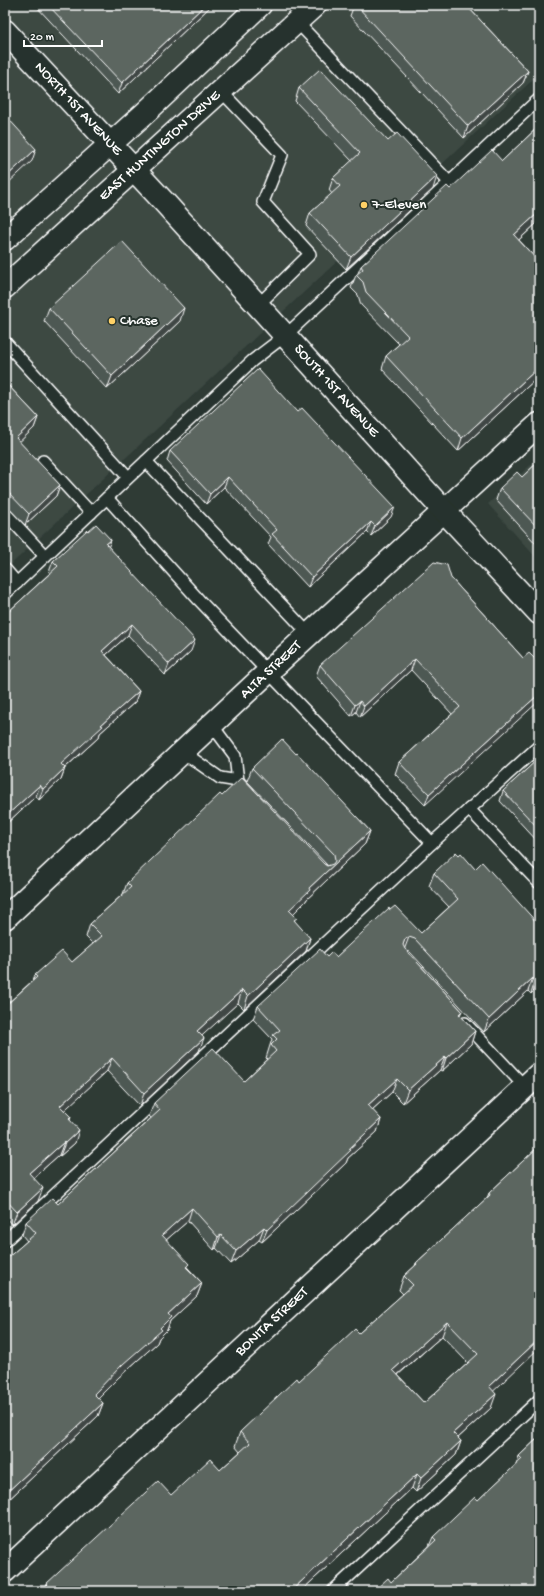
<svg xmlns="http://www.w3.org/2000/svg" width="544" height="1596" font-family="'Gochi Hand',sans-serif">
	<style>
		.built { fill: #3c4842 }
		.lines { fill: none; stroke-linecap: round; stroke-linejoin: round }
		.service-casing { stroke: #fff; stroke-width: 14 }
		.minor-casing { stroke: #fff; stroke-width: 25 }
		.tertiary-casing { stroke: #fff; stroke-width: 25 }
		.primary-casing { stroke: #fff; stroke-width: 25 }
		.service { stroke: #26332d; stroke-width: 11 }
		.minor { stroke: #26332d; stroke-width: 22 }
		.tertiary { stroke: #26332d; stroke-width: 22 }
		.primary { stroke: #26332d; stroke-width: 22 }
		.wall { fill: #4e5853; stroke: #fff; fill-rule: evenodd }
		.shaded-wall { fill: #404744; stroke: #fff }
		.building { fill: #5b6661; stroke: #fff; fill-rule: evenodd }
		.poi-dot { fill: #ffd166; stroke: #26332d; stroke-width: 1.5 }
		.labels { text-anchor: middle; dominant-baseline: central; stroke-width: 4; stroke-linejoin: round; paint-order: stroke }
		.street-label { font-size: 15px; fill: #fff; stroke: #26332d }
		.poi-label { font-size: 15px; fill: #fff; stroke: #26332d; text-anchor: start }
	</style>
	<rect width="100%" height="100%" fill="#2f3b35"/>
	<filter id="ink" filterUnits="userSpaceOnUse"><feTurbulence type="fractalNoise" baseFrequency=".025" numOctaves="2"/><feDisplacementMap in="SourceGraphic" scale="8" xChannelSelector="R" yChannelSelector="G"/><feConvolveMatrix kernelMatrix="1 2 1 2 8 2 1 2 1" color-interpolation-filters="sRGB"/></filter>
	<g filter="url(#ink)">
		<!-- built -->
		<g class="built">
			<polygon points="5,5 539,5 539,74 5,570"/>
			<polygon points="539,457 539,561 488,504"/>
		</g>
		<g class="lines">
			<!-- service casing -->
			<g class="service-casing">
				<g id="service">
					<polyline points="297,22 450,183"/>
					<polyline points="221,91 282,155 263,202 310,254 258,305"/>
					<polyline points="5,342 128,477"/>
					<polyline points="43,461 91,513"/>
					<polyline points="146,461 309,634"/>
					<polyline points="107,498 199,600 432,843"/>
					<polyline points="5,513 45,556"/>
					<polyline points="5,569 17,583"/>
					<polyline points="5,594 252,361 286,335 539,99"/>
					<polyline points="212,725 235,756 238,781"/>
					<polyline points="183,752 220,778 238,781 248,791"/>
					<polyline points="469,809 539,883"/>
					<polyline points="465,1023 525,1087"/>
					<polyline points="5,1241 432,843 539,746"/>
					<polyline points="333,1591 539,1400"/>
				</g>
			</g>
			<!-- minor casing -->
			<g class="minor-casing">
				<g id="minor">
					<polyline points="5,918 268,672 539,424"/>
					<polyline points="5,1571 539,1074"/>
				</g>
			</g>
			<!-- tertiary casing -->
			<g class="tertiary-casing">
				<polyline id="tertiary" points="5,31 165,203 444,511 539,613"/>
			</g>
			<!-- primary casing -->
			<g class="primary-casing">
				<g id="primary">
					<polyline points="5,239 145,113 260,5"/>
					<polyline points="5,287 315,5"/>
				</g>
			</g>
			<!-- service -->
			<use href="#service" class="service"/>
			<!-- minor -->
			<use href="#minor" class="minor"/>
			<!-- tertiary -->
			<use href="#tertiary" class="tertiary"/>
			<!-- primary -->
			<use href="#primary" class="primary"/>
		</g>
		<!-- wall -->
		<g class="wall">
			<polygon points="35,5 212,5 118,94"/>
			<polygon points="354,5 466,5 528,71 523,83 464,138 350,16"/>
			<polygon points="299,88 433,189 346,269 306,226 310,213 332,194 329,190 333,178 352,161 295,101"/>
			<polygon points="539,126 539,221 519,240 539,262 539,376 458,451 382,369 386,356 399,344 361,305 358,295 351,288 356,275 358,273 361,266 450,189 502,161"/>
			<polygon points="49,308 180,321 107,389 44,321"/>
			<polygon points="5,382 38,417 34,428 19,442 60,485 56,496 25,525 5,504"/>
			<polygon points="170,451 391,517 371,536 367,532 308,587 268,544 271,537 224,487 206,504 167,461"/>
			<polygon points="539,461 539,547 496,500 500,488 522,477"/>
			<polygon points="88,531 111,540 108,546 191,651 165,675 128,635 106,655 139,691 135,702 100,733 99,737 65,768 61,779 39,800 36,796 5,825 5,613 6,614 50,573 49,572 53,561"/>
			<polygon points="451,578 523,658 425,805 395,774 399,762 452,714 411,670 360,717 356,712 351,716 316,676 320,665"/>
			<polygon points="296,754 370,831 365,844 307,899 305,902 293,914 295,922 310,938 306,951 244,1009 238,1003 202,1035 199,1051 140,1106 107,1071 64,1110 71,1117 70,1120 75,1143 60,1156 59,1155 33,1178 38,1201 12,1225 5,1217 5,1006 33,980 35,975 72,962 93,944 86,937 90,924 123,894 127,883 324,864 328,866 247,781 252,768"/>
			<polygon points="539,758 539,843 500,801 503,791"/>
			<polygon points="459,855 539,925 539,986 531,994 528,991 484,1032 410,952 407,951 462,1011 460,1015 475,1031 471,1044 442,1071 440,1070 403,1103 392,1092 372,1110 381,1119 377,1132 348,1158 346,1163 262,1242 259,1240 231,1264 216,1248 214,1250 188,1221 166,1240 188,1268 202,1283 197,1296 170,1321 167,1330 159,1338 157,1343 119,1377 98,1398 103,1403 98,1416 5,1503 5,1260 27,1241 22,1235 26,1222 58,1204 151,1118 149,1116 154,1103 244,1081 267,1059 266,1058 272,1039 253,1019 258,1006 327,957 336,957 390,910 421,933 449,907 429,886 434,873"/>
			<path d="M539,1146l-46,245 -2,17 -33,30 3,3 -5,14 -40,37 -4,-4 -111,103h-257l2,-7 125,-89 49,-25 20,-18 -5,-6 5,-14 59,-51 60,-48 44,-39 -4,-4 5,-14 11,-10 1,-3 71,-65 2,-5zM442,1336l26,27 -44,40 -26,-28z"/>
			<polygon points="539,1437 539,1591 391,1582 429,1546 433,1537 478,1500 516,1465 519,1456"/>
		</g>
		<!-- shaded-wall -->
		<g class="shaded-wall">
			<polygon points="205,5 212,5 118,94 122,83"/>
			<polygon points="528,71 523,83 464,138 468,126"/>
			<polygon points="36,149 32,161 5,186 5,178"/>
			<polygon points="437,176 433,189 346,269 351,257"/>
			<polygon points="539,212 539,221 510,248 514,235"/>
			<polygon points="184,308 180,321 107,389 112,376"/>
			<polygon points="539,367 539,376 458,451 462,438"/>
			<polygon points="38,417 34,428 12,449 16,438"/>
			<polygon points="228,477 224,487 206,504 210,494"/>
			<polygon points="60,485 56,496 25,525 29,514"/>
			<polygon points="395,507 391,517 371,536 375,526"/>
			<polygon points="371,522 367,532 308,587 312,577"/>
			<polygon points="111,540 107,551 106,544"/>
			<polygon points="132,624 128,635 98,662 102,651"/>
			<polygon points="195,640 191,651 165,675 169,664"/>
			<polygon points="415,659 411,670 360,717 364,706"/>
			<polygon points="139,691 135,702 100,733 99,737 57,775 61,764 101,725"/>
			<polygon points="539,694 539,701 425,805 429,794"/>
			<polygon points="360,701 356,712 351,716 355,705"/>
			<polygon points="65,768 61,779 39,800 43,789"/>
			<polygon points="40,785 36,796 5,825 5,817"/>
			<polygon points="370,831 365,844 307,899 305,902 284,923 289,910 309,888"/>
			<polygon points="409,937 404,950 400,952 405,939"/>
			<polygon points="310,938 306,951 244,1009 248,996"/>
			<polygon points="539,977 539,986 531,994 535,981"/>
			<polygon points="533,978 528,991 484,1032 489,1019"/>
			<polygon points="242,990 238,1003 193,1044 197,1031"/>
			<polygon points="475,1031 471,1044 442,1071 446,1058"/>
			<polygon points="204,1038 199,1051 140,1106 144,1093"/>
			<polygon points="445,1057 440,1070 403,1103 408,1090"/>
			<polygon points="112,1058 107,1071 55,1119 60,1106"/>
			<polygon points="397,1079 392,1092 363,1118 368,1105"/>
			<polygon points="381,1119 377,1132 348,1158 346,1163 262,1242 267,1230 349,1149"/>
			<polygon points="79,1130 75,1143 60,1156 65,1143"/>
			<polygon points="64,1142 59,1155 24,1186 29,1173"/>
			<polygon points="43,1188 38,1201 12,1225 17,1212"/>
			<polygon points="192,1208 188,1221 157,1248 162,1235"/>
			<polygon points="264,1227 259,1240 231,1264 236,1251"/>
			<polygon points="221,1235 216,1248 214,1250 218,1237"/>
			<polygon points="202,1283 197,1296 170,1321 167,1330 159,1338 157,1343 119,1377 89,1407 94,1394 168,1314"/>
			<polygon points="447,1322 442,1336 388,1383 393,1370"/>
			<polygon points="539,1339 539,1348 484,1400 489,1386"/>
			<polygon points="496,1394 491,1408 448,1447 453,1433"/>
			<polygon points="103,1403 98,1416 5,1503 5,1494"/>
			<polygon points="461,1441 456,1455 416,1492 421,1478"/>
			<polygon points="417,1474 412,1488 301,1591 291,1591"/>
		</g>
		<!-- building -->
		<g class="building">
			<polygon points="48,5 205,5 122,83"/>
			<polygon points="356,5 466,5 528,71 468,126"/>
			<polygon points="320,69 388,141 397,133 437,176 351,257 310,213 340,186 333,178 360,153 299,88"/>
			<polygon points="5,115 36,149 5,178"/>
			<polygon points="539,126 539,212 514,235 539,262 539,367 462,438 386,356 408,336 366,292 363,282 356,275 363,269 361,266 447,186 450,189 492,150 502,161"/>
			<polygon points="122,241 184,308 112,376 49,308"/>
			<polygon points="258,369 297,412 302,408 395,507 375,526 371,522 312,577 272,534 277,530 228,477 210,494 170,451"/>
			<polygon points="5,382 38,417 16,438 60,485 29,514 5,489"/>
			<polygon points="539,461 539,529 500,488 517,472 522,477"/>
			<polygon points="96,524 111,540 106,544 195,640 169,664 132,624 102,651 139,691 101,725 103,726 61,764 65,768 43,789 40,785 5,817 5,613 6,614 58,566 53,561 87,530 88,531"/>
			<polygon points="434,562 447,565 451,578 523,658 529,653 539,663 539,694 429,794 399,762 460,707 415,659 364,706 360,701 355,705 320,665"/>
			<polygon points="282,739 296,754 297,753 370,831 309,888 310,890 289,910 297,918 294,920 310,938 248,996 242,990 197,1031 204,1038 144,1093 112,1058 60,1106 71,1117 69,1119 79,1130 65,1143 64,1142 29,1173 43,1188 17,1212 5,1199 5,1006 37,977 35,975 62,951 72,962 102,936 90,924 131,887 127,883 220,794 222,796 242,777 324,864 327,866 333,864 335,861 334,854 252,768"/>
			<polygon points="539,758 539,829 503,791"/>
			<polygon points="456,852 459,855 461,853 475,869 482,862 539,925 539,977 535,981 533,978 489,1019 415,939 409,937 405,939 403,945 405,949 462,1011 459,1014 475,1031 446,1058 445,1057 408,1090 397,1079 368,1105 381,1119 349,1149 351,1150 267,1230 264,1227 236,1251 221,1235 218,1237 192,1208 162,1235 189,1264 186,1267 202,1283 168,1314 171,1317 160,1328 162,1330 123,1364 94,1394 103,1403 5,1494 5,1260 36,1233 26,1222 52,1198 58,1204 160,1110 154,1103 213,1048 244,1081 276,1051 271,1045 277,1039 273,1035 280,1030 258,1006 320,949 327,957 332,952 336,957 389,908 390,910 395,906 421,933 458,899 434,873"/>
			<path d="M539,1146v193l-50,47 7,8 -43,39 8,8 -40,37 -4,-4 -126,117h-238l-7,-7 112,-103 13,14 39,-36 10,11 30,-27 -10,-11 57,-54 2,3 56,-52 4,4 54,-48 -9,-9 13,-12 -1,-1 74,-68 -1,-2zM447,1322l31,32 -54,49 -31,-33z"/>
			<polygon points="539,1437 539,1591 374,1591 388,1578 391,1582 436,1540 433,1537 475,1497 478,1500 522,1459 519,1456"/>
		</g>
	</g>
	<!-- markers -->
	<g class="poi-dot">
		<circle cx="364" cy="205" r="4"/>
		<circle cx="112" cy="321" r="4"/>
	</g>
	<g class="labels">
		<!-- street labels -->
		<g class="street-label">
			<text transform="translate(78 109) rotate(47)">NORTH 1ST AVENUE</text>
			<text transform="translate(160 146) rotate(-42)">EAST HUNTINGTON DRIVE</text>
			<text transform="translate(336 391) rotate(48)">SOUTH 1ST AVENUE</text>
			<text transform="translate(271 670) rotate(-43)">ALTA STREET</text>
			<text transform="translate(272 1322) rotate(-43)">BONITA STREET</text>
		</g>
		<!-- poi labels -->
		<g class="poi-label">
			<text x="372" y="205">7-Eleven</text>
			<text x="120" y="321">Chase</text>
		</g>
	</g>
	<!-- margin -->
	<rect width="544" height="1596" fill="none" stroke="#26332d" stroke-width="20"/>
	<rect x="10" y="10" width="524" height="1576" fill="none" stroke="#fff" stroke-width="1.5" filter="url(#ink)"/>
	<!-- scale -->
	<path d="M24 40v6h78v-6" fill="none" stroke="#ffffff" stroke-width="2"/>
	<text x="30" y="40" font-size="12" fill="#ffffff" stroke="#26332d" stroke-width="3" paint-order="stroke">20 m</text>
</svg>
